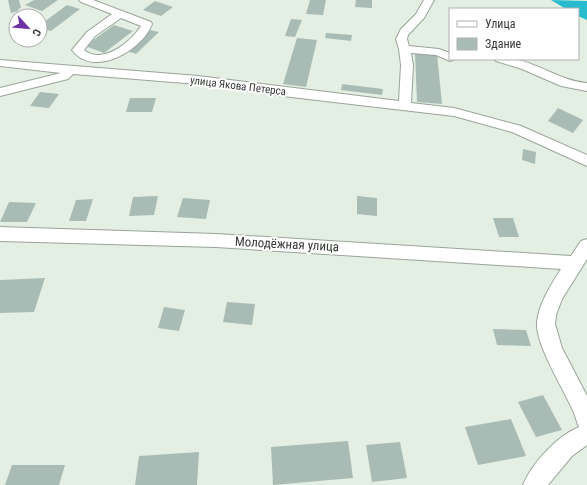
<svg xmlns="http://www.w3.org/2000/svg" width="587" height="485" font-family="'Roboto Condensed',sans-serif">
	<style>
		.water { fill: #29bcce }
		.building { fill: #a9bbb5 }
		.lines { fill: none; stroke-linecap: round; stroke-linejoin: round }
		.minor-casing { stroke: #99a498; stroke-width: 2 }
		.minor { fill: #fff; fill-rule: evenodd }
		.labels { text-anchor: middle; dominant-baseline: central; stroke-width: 4; stroke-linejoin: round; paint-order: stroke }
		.far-street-label { font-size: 11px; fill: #353a35; stroke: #fff }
		.street-label { font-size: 13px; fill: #353a35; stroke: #fff }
	</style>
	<rect width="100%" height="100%" fill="#e3efe2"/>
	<!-- water -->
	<polygon class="water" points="551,0 587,1 587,20 578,16 578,9 566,9"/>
	<!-- building -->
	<g class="building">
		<polygon points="8,0 19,0 21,8 18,9 18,11 11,13"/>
		<polygon points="34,0 58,0 42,11 25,5"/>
		<polygon points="310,0 326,0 323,15 306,14"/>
		<polygon points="356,0 372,0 372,8 355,7"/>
		<polygon points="155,1 173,7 161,16 143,10"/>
		<polygon points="67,5 80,9 51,31 40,28 40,25"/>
		<polygon points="291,19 302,20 295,37 285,36"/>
		<polygon points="114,25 133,31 104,53 85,46"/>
		<polygon points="150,30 159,32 136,54 127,51"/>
		<polygon points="326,33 352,35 351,41 325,38"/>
		<polygon points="297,38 317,40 306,87 283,84"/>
		<polygon points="415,53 437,54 442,104 417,102"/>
		<polygon points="342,84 383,89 382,95 341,90"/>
		<polygon points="40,92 59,94 49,108 30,106"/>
		<polygon points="130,98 156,98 152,112 126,112"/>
		<polygon points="558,108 583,120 573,133 548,121"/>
		<polygon points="523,149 536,152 535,164 522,160"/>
		<polygon points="158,196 154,215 129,216 133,197"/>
		<polygon points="357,196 377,198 377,216 357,214"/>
		<polygon points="183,198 210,200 206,219 177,217"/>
		<polygon points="93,199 86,221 69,221 76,200"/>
		<polygon points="9,202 36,203 27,222 0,222"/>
		<polygon points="493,218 513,218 519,237 499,237"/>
		<polygon points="45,278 34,312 0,313 0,280"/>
		<polygon points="227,302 255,304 252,325 223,322"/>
		<polygon points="164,307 185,310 179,331 158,328"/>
		<polygon points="493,329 526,330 531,346 497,345"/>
		<polygon points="543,395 562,430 536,437 518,402"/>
		<polygon points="511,419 526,456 478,465 465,427"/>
		<polygon points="348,441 353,478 273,485 271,447"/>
		<polygon points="400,442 407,478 372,482 366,445"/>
		<polygon points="199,452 197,485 135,485 139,456"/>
		<polygon points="12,465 65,465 59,485 5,485"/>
	</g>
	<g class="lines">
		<!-- minor casing -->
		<g class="minor-casing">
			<g id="minor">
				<path d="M79,0h14l58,22 1,2c-9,26 -59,55 -80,26l15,-18 25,-18 -31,-12zM121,18l20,8c-11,17 -39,39 -57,24l11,-14z"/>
				<polygon points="424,0 434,0 424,18 408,35 407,39 409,46 439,49 450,53 450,59 455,59 450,61 436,55 411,53 413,65 411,103 454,108 521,126 587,155 587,166 512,132 454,116 291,97 198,84 73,74 68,79 0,96 0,88 61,73 0,66 0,60 198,76 399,101 401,65 399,49 396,39 401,29 416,14"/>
				<path d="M494,59c6,0 13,-1 19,0 26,4 47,22 74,24v8l-26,-5 -39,-17 -26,-8z"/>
				<path d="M0,227l216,7 355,22 10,-15 6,-2v20l-25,40 -6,16 -1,9 7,24 25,48v49l-15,11 -24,29h-25c9,-22 34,-49 56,-58 -2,-4 -3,-9 -5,-14 -9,-22 -39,-68 -37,-91 2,-19 14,-37 24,-53l-345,-22 -216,-6z"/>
			</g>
		</g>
		<!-- minor -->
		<use href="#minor" class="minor"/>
	</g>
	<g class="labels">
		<!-- far-street labels -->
		<g class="far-street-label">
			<text transform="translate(238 86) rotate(7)">улица Якова Петерса</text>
		</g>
		<!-- street labels -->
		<g class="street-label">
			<text transform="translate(287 244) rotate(3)">Молодёжная улица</text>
		</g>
	</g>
	<!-- legend -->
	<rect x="449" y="8" width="130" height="52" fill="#ffffff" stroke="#aeb0ae"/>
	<rect x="457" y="21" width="20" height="6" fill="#ffffff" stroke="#aeb0ae"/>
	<text x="485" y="28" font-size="12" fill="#353a35">Улица</text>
	<rect x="457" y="38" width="20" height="12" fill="#a9bbb5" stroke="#aeb0ae"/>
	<text x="485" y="48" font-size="12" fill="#353a35">Здание</text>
	<!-- north arrow -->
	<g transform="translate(28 28) rotate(117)"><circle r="19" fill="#ffffff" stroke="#aeb0ae"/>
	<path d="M0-3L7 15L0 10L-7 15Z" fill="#6d31a6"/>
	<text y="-6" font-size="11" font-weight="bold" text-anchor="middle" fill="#353a35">С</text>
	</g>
</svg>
